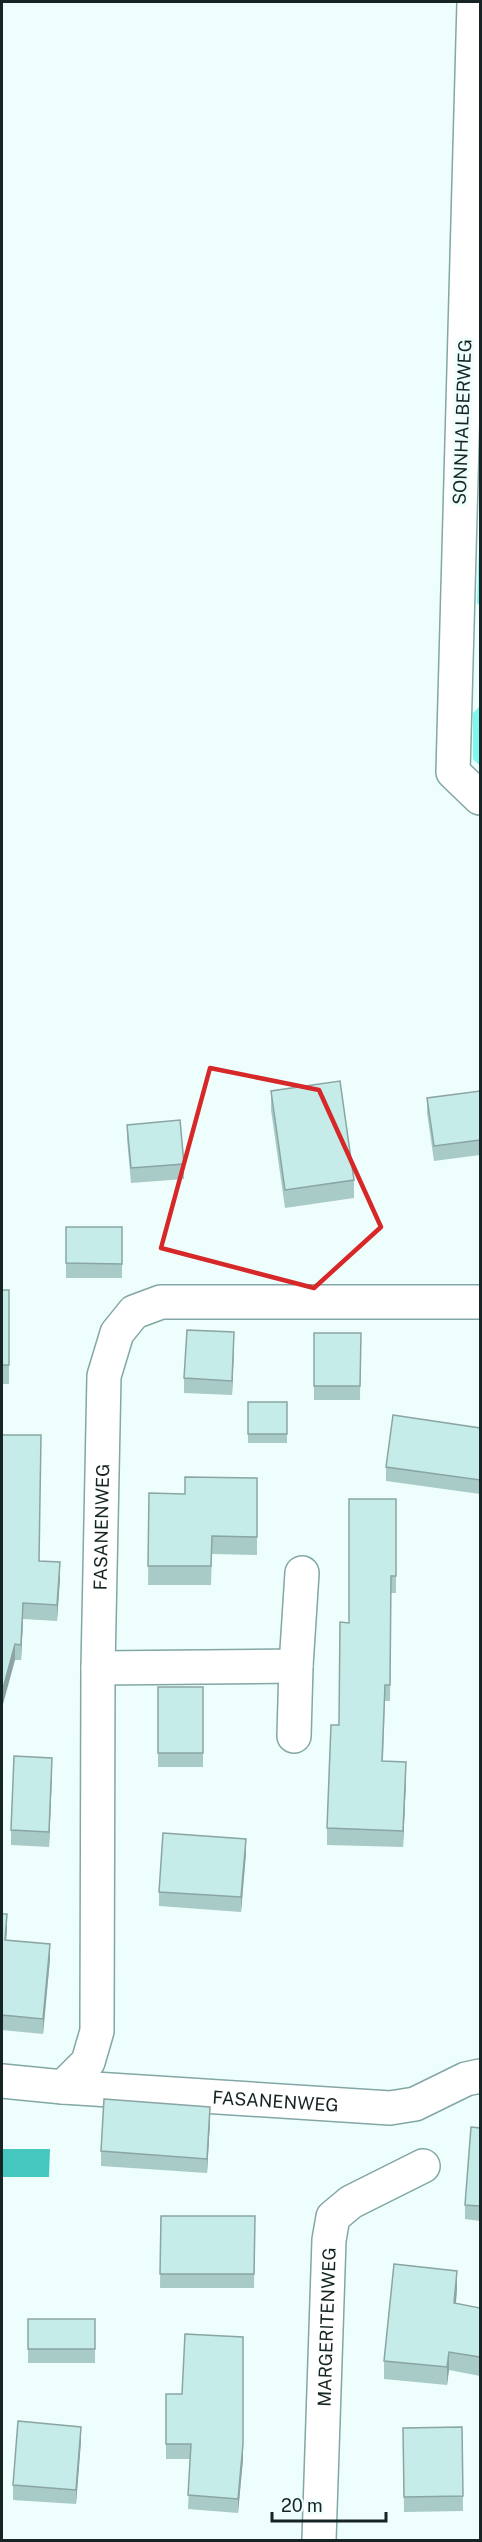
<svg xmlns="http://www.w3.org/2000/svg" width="482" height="2542" font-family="'Public Sans',sans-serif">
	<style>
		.green { fill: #7ef8ef }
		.water { fill: #45c6be }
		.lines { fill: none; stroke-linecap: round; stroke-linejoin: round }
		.minor-casing { stroke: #82a7a4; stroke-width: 36 }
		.minor { stroke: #fff; stroke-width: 33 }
		.wall { fill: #a9cbc8 }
		.shaded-wall { fill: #8aa5a3 }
		.building { fill: #c5ece9; stroke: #8aa5a3; stroke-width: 1.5 }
		.marked { fill: none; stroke: #d62828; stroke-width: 4.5; stroke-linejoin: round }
		.labels { text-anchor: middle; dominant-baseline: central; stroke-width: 6; stroke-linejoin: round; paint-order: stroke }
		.street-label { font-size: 18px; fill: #162524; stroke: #eefefc }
	</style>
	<rect width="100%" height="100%" fill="#eefefc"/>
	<!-- green -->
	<g class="green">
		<polygon points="480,518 480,606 477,603"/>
		<polygon points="480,706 480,766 473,759 473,713"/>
	</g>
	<!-- water -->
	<polygon class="water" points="2,2149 50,2149 49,2177 2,2177"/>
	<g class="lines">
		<!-- minor casing -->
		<g class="minor-casing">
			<g id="minor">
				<polyline points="474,2 453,772 480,798"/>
				<polyline points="98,1668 296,1666 302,1573"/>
				<polyline points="294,1736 296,1666"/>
				<path id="s1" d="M2,2081l61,6 25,-25 9,-31 1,-363 6,-292 13,-43 17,-21 27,-10h319"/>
				<path id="s2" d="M63,2087l327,21 25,-4 51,-25 14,-3"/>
				<path id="s3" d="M319,2540l10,-300 4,-23 18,-15 72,-36"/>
			</g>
		</g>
		<!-- minor -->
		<use href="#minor" class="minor"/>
	</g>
	<!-- wall -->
	<g class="wall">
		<polygon points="271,1091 354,1180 354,1198 285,1208 271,1110"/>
		<polygon points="480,1091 480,1155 434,1161 427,1113 427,1098"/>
		<polygon points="127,1125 184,1164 184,1179 131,1183 127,1139"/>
		<rect x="66" y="1227" width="56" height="51"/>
		<rect x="2" y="1290" width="7" height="94"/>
		<polygon points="314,1333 361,1333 360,1400 314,1400"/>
		<polygon points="234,1347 232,1395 184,1393 184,1378"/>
		<rect x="248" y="1402" width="39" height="41"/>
		<polygon points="480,1428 480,1494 386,1481 386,1467"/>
		<polygon points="2,1435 40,1561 60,1578 57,1621 23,1619 21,1660 15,1660"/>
		<polygon points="257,1478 257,1555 212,1554 211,1585 148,1585 149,1493 185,1494"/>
		<polygon points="396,1499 396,1593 391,1593 390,1701 385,1701 383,1761 406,1779 403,1847 327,1845 327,1828 339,1725 349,1623"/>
		<rect x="158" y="1687" width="45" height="80"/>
		<polygon points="52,1772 49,1847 11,1845 11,1830"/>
		<polygon points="246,1853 241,1912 159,1906 159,1892"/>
		<polygon points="2,1914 7,1929 6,1940 50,1959 43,2034 2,2030"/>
		<polygon points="210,2121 207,2173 101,2166 101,2151"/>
		<polygon points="480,2128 480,2221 465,2219 465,2205"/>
		<polygon points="161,2216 255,2216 254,2288 160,2288"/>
		<polygon points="457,2289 456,2303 480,2308 480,2376 449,2370 447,2385 384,2379 384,2361"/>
		<rect x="28" y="2319" width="67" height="44"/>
		<polygon points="166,2394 243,2459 238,2513 188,2509 190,2459 166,2459"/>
		<polygon points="462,2427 463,2511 404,2512 403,2428"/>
		<polygon points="81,2441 76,2504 13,2500 13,2485"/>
	</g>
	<!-- shaded-wall -->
	<g class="shaded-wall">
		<polygon points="234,1332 234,1347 232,1395 232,1381"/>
		<polygon points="60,1562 60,1578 57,1621 57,1605"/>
		<polygon points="23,1603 23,1619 21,1660 21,1645"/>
		<polygon points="15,1644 15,1660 2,1708 2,1692"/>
		<polygon points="52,1758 52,1772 49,1847 49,1832"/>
		<polygon points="406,1762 406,1779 403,1847 403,1831"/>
		<polygon points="246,1839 246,1853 241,1912 241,1897"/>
		<polygon points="7,1914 7,1929 5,1955 5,1940"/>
		<polygon points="50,1944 50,1959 43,2034 43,2019"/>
		<polygon points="210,2107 210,2121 207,2173 207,2159"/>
		<polygon points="457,2271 457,2289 454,2321 454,2303"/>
		<polygon points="449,2352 449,2370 447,2385 447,2367"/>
		<polygon points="81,2427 81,2441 76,2504 76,2490"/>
		<polygon points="243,2444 243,2459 238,2513 238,2499"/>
	</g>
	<!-- building -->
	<g class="building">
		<polygon points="340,1081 354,1180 285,1190 271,1091"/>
		<polygon points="480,1091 480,1140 434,1146 427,1098"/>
		<polygon points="180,1120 184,1164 131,1168 127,1125"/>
		<polygon points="66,1227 122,1227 122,1264 66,1263"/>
		<rect x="2" y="1290" width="7" height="75"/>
		<polygon points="187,1330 234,1332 232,1381 184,1378"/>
		<polygon points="314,1333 361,1333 360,1386 314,1386"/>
		<rect x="248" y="1402" width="39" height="32"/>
		<polygon points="393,1415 480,1428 480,1480 386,1467"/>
		<polygon points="2,1435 41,1435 39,1561 60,1562 57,1605 23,1603 21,1645 15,1644 2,1692"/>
		<polygon points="185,1477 257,1478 257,1537 212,1536 211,1566 148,1566 149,1493 185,1494"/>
		<polygon points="349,1499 396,1499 396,1576 391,1576 390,1685 385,1685 382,1761 406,1762 403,1831 327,1828 331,1725 339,1725 340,1622 349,1623"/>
		<rect x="158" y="1687" width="45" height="66"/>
		<polygon points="14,1756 52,1758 49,1832 11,1830"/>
		<polygon points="163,1833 246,1839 241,1897 159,1892"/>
		<polygon points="2,1914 7,1914 5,1940 50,1944 43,2019 2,2015"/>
		<polygon points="104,2099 210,2107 207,2159 101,2151"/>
		<polygon points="471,2127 480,2128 480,2206 465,2205"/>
		<polygon points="161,2216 255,2216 254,2274 160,2274"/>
		<polygon points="394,2264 457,2271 454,2303 480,2308 480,2357 449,2352 447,2367 384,2361"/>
		<rect x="28" y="2319" width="67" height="30"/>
		<polygon points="185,2334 243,2337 243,2444 238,2499 188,2495 191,2444 166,2444 166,2394 182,2394"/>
		<polygon points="18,2421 81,2427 76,2490 13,2485"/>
		<polygon points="462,2427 463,2496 404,2497 403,2428"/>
	</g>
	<!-- marked area -->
	<path class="marked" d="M210,1068l109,22 62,137 -67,61 -153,-40z"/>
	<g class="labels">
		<!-- street labels -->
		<g class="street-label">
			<text transform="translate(462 422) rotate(-88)">SONNHALBERWEG</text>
			<text stroke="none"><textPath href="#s1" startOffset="633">FASANENWEG</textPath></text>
			<text stroke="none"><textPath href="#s2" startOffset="213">FASANENWEG</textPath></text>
			<text stroke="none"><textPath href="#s3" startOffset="213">MARGERITENWEG</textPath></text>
		</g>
	</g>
	<!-- border -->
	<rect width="482" height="2542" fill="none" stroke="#162524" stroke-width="6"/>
	<!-- scale -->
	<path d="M272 2512v9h114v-9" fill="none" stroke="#162524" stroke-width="3"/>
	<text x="281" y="2512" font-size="18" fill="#162524" stroke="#eefefc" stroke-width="4.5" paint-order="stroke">20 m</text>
</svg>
